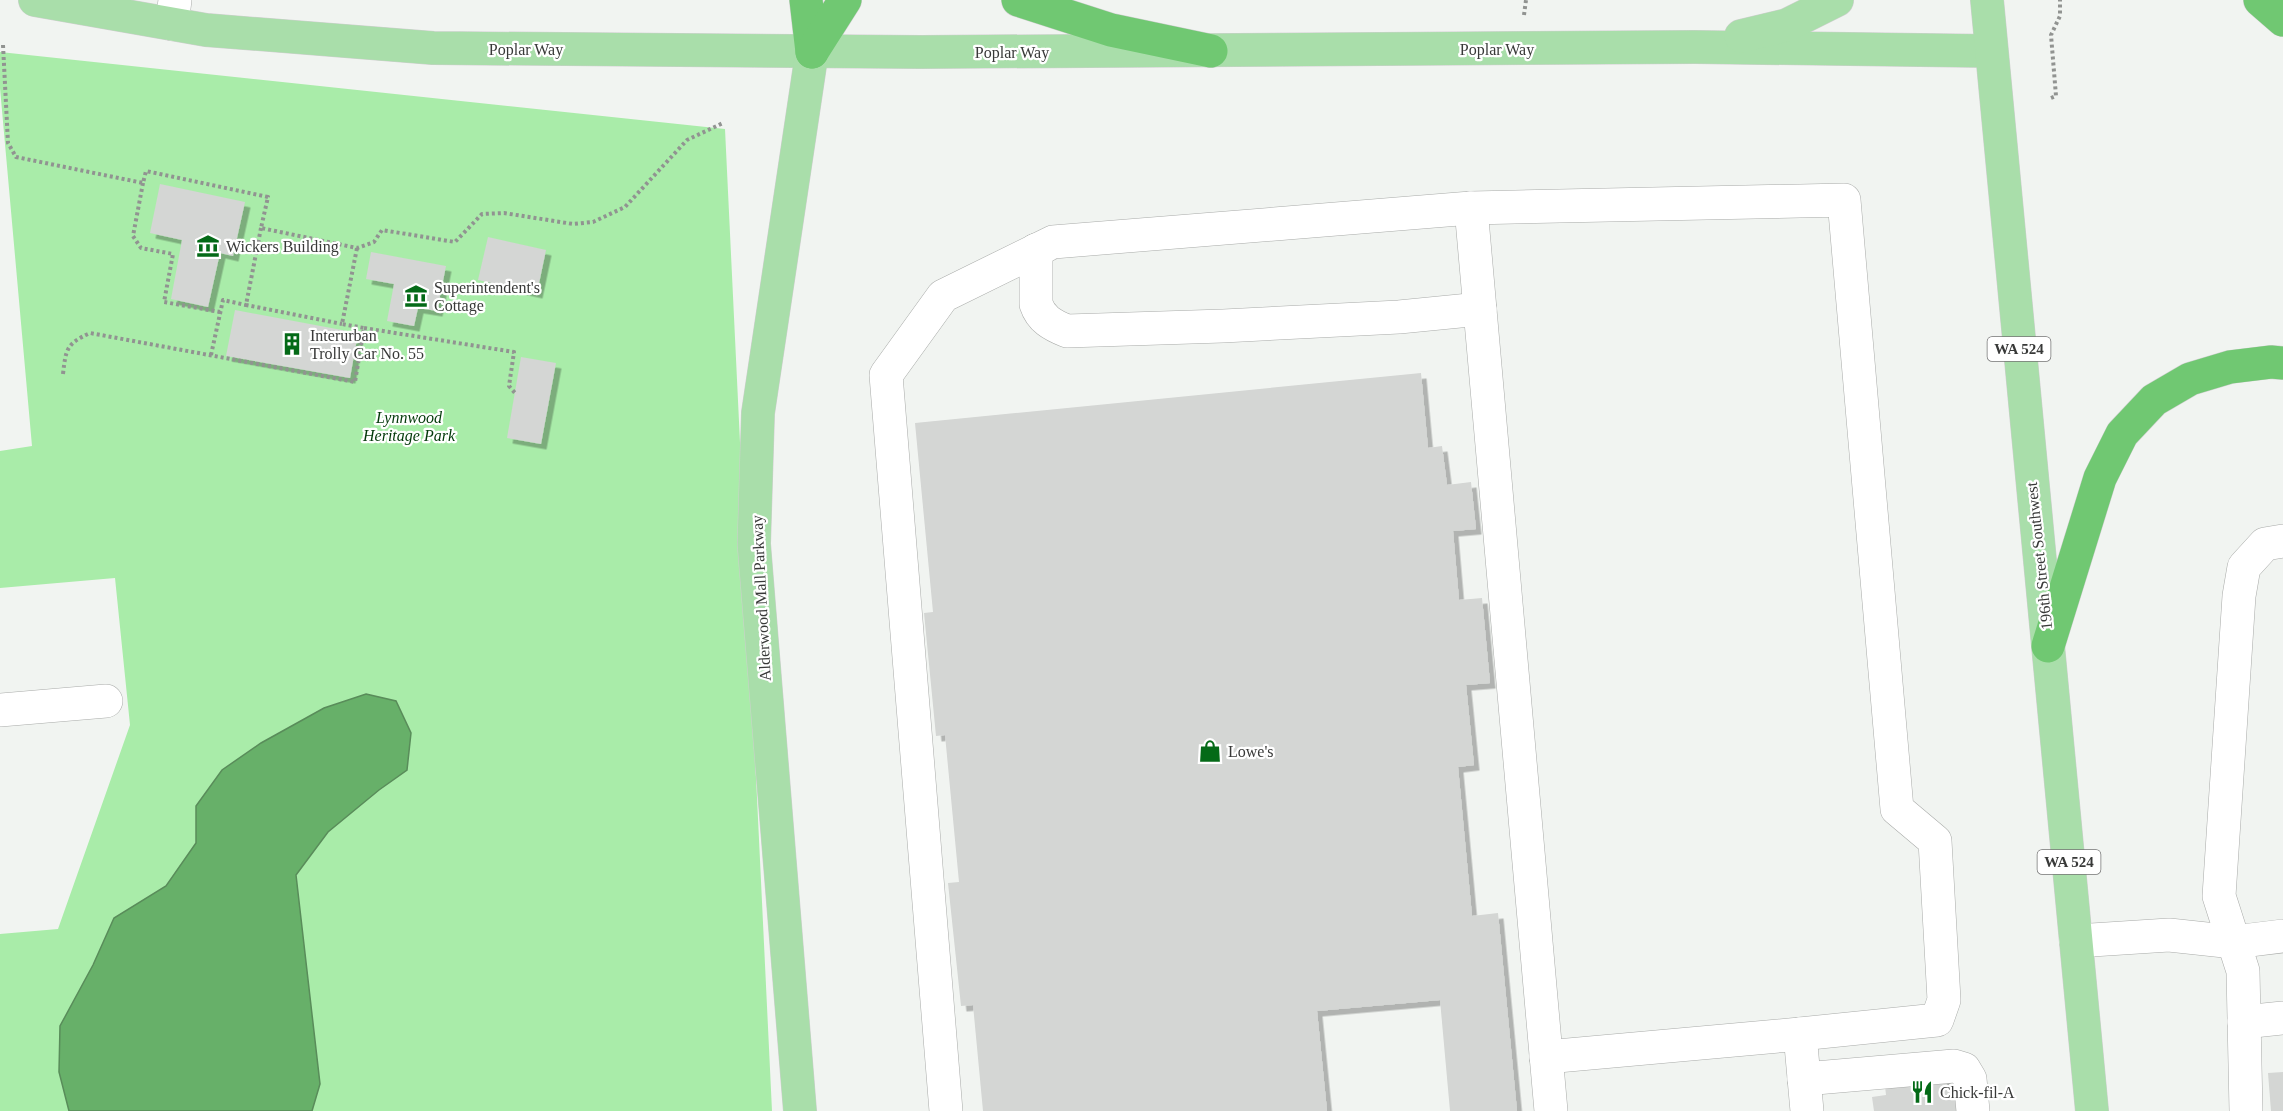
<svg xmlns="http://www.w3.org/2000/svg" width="2283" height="1111" font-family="Georgia,serif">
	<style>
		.green { fill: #a9eca9 }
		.water { fill: #67b069; stroke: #598c5a; stroke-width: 1.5 }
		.building { fill: #d4d6d4; filter: url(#shadow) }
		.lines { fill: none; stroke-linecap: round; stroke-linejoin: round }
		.minor-casing { stroke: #a9aba9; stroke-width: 34 }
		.major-casing { stroke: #cfcfcf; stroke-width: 34 }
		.highway-casing { stroke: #cfcfcf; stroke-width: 34 }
		.path { stroke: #919391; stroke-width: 4; stroke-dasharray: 3 3; stroke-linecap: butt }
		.minor { stroke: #fff; stroke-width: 33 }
		.major { stroke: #a9deaa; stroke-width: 33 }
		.highway { stroke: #70c872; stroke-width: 33 }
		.labels { text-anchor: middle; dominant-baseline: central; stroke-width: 4.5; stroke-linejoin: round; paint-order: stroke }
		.shield { fill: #fff; stroke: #747474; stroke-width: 1.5 }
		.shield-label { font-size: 15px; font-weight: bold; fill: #383938 }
		.street-label { font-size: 16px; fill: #383938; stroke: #fff }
		.poi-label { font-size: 16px; fill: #383938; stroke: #fff; text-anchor: start }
		.park-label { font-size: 16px; font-style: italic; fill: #023909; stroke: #fff }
	</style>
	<defs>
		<filter id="shadow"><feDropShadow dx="5.5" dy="5.5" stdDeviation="0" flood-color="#0004"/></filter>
	</defs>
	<rect width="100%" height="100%" fill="#f1f4f1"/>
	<!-- green -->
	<polygon class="green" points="0,52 725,129 772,1111 0,1111 0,934 58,929 130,725 115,578 0,588 0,451 32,446 0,88"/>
	<!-- water -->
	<polygon class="water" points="366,694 396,701 411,733 407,770 379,790 328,832 296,875 320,1084 312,1111 69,1111 59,1072 60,1026 93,965 114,918 166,886 196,843 196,806 222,770 261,743 324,708"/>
	<!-- building -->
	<g class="building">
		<polygon points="160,184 245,202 233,256 220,253 208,307 171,299 182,240 150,233"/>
		<polygon points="488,237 546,250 537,293 478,280"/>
		<polygon points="371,252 446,266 437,311 418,308 414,326 387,321 394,284 366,279"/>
		<polygon points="235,310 358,333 350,378 226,356"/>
		<polygon points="521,357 556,363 541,444 507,438"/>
		<polygon points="1421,373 1428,448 1442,446 1447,485 1471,482 1476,529 1453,531 1459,600 1482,598 1490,683 1466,685 1474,765 1458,767 1472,916 1498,913 1517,1111 1450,1111 1440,1000 1317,1011 1327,1111 983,1111 973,1005 961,1006 948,883 959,882 945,735 936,736 924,613 933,612 915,423"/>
		<polygon points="2283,1072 2283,1111 2271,1111 2268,1073"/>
		<polygon points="1945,1074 1947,1089 1959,1088 1961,1111 1874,1111 1872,1097 1886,1095 1884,1077"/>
	</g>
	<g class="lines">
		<!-- minor casing -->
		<g class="minor-casing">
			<g id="minor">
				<polyline points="172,24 175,0"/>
				<polyline points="1471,208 1551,1111"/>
				<path d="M1036,250v54c5,15 16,21 31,27l156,-5 176,-9 81,-8"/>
				<polyline points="0,710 106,701"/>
				<polyline points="2076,941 2169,935 2234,942 2283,936"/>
				<polyline points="2244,1022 2283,1018"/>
				<polyline points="1546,1057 1800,1034 1807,1111"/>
				<polyline points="1804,1079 1954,1066 1964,1069 1970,1079 1973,1111"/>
				<polyline points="946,1111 886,375 943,296 1053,242 1471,208 1844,200 1897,809 1935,841 1944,1000 1937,1020 1800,1034"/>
				<polyline points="2246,1111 2243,971 2219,896 2239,596 2244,567 2265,544 2283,541"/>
			</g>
		</g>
		<!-- major casing -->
		<g class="major-casing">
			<g id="major">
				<polyline points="35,0 206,30 433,48 921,52 1695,47 1991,51"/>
				<polyline points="1987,0 2092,1111"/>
				<polyline points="1741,36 1787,25 1837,0"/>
				<polyline points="800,1111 754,544 758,413 812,52"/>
			</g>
		</g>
		<!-- highway casing -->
		<g class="highway-casing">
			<g id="highway">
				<polyline points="806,0 812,52"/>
				<polyline points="1018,0 1111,30 1211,51"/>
				<polyline points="2260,0 2283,20"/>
				<polyline points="812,52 845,0"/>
				<polyline points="2048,646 2100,478 2122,434 2154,400 2190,379 2230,367 2271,362 2283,363"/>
			</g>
		</g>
		<!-- path -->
		<g class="path">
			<polyline points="1524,15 1526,0"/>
			<polyline points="3,45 8,143 16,157 143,183 146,171 268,197 261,228 357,248 374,242 382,230 455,242 482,214 504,213 573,224 593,222 625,207 687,140 723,123"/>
			<polyline points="2051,98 2056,96 2051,35 2060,16 2060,0"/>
			<polyline points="143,183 133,236 141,248 173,254 164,302 220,312"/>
			<polyline points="261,228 246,305 342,324"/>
			<polyline points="364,328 514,352 509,386 515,393"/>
			<polyline points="211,355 223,300 246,305"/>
			<path d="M63,374c3,-25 3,-30 27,-41l265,49 9,-54 -22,-4 15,-76"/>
		</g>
		<!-- minor -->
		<use href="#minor" class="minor"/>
		<!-- major -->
		<use href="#major" class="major"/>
		<!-- highway -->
		<use href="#highway" class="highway"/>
	</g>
	<!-- icons -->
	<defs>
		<g id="museum-bare" transform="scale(1.8)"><path d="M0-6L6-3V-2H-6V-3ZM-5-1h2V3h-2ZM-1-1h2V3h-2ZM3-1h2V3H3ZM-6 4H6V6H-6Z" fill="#046a17" stroke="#fff" stroke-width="2.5" paint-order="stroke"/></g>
		<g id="building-bare" transform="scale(1.8)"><path d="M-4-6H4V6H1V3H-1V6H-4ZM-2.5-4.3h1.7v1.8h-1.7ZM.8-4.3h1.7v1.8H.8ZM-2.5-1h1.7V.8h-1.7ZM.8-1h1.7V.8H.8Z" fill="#046a17" stroke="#fff" stroke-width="2.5" paint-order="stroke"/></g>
		<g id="shop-bare" transform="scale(1.8)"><path d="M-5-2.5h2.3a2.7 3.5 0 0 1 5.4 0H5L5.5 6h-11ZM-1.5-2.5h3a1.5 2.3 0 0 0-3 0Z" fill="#046a17" stroke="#fff" stroke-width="2.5" paint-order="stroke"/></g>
		<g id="restaurant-bare" transform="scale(1.8)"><path d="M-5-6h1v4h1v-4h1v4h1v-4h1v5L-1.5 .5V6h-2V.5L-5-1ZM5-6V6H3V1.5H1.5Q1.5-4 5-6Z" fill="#046a17" stroke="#fff" stroke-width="2.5" paint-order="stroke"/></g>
	</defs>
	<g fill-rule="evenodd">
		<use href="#museum-bare" x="208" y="246"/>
		<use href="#museum-bare" x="416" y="296"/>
		<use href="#building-bare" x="292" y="344"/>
		<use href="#shop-bare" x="1210" y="751"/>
		<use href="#restaurant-bare" x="1922" y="1092"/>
	</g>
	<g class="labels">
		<!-- shield labels -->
		<g class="shield">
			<rect x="1987.5" y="337" width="63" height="24" rx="4.5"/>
			<rect x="2037.5" y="850" width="63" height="24" rx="4.5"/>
		</g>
		<g class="shield-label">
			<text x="2019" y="349">WA 524</text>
			<text x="2069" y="862">WA 524</text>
		</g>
		<!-- street labels -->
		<g class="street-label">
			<text x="526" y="49">Poplar Way</text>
			<text x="1497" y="49">Poplar Way</text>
			<text x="1012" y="52">Poplar Way</text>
			<text transform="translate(2039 556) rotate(-96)">196th Street Southwest</text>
			<text transform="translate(761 598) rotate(-93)">Alderwood Mall Parkway</text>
		</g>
		<!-- poi labels -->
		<g class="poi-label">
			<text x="226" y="246">Wickers Building</text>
			<text x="434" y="287">Superintendent's<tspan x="434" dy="18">Cottage</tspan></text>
			<text x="310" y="335">Interurban<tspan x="310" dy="18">Trolly Car No. 55</tspan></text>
			<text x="1228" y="751">Lowe's</text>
			<text x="1940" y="1092">Chick-fil-A</text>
		</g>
		<!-- park labels -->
		<g class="park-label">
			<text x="409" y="417">Lynnwood<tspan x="409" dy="18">Heritage Park</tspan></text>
		</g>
	</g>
</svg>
